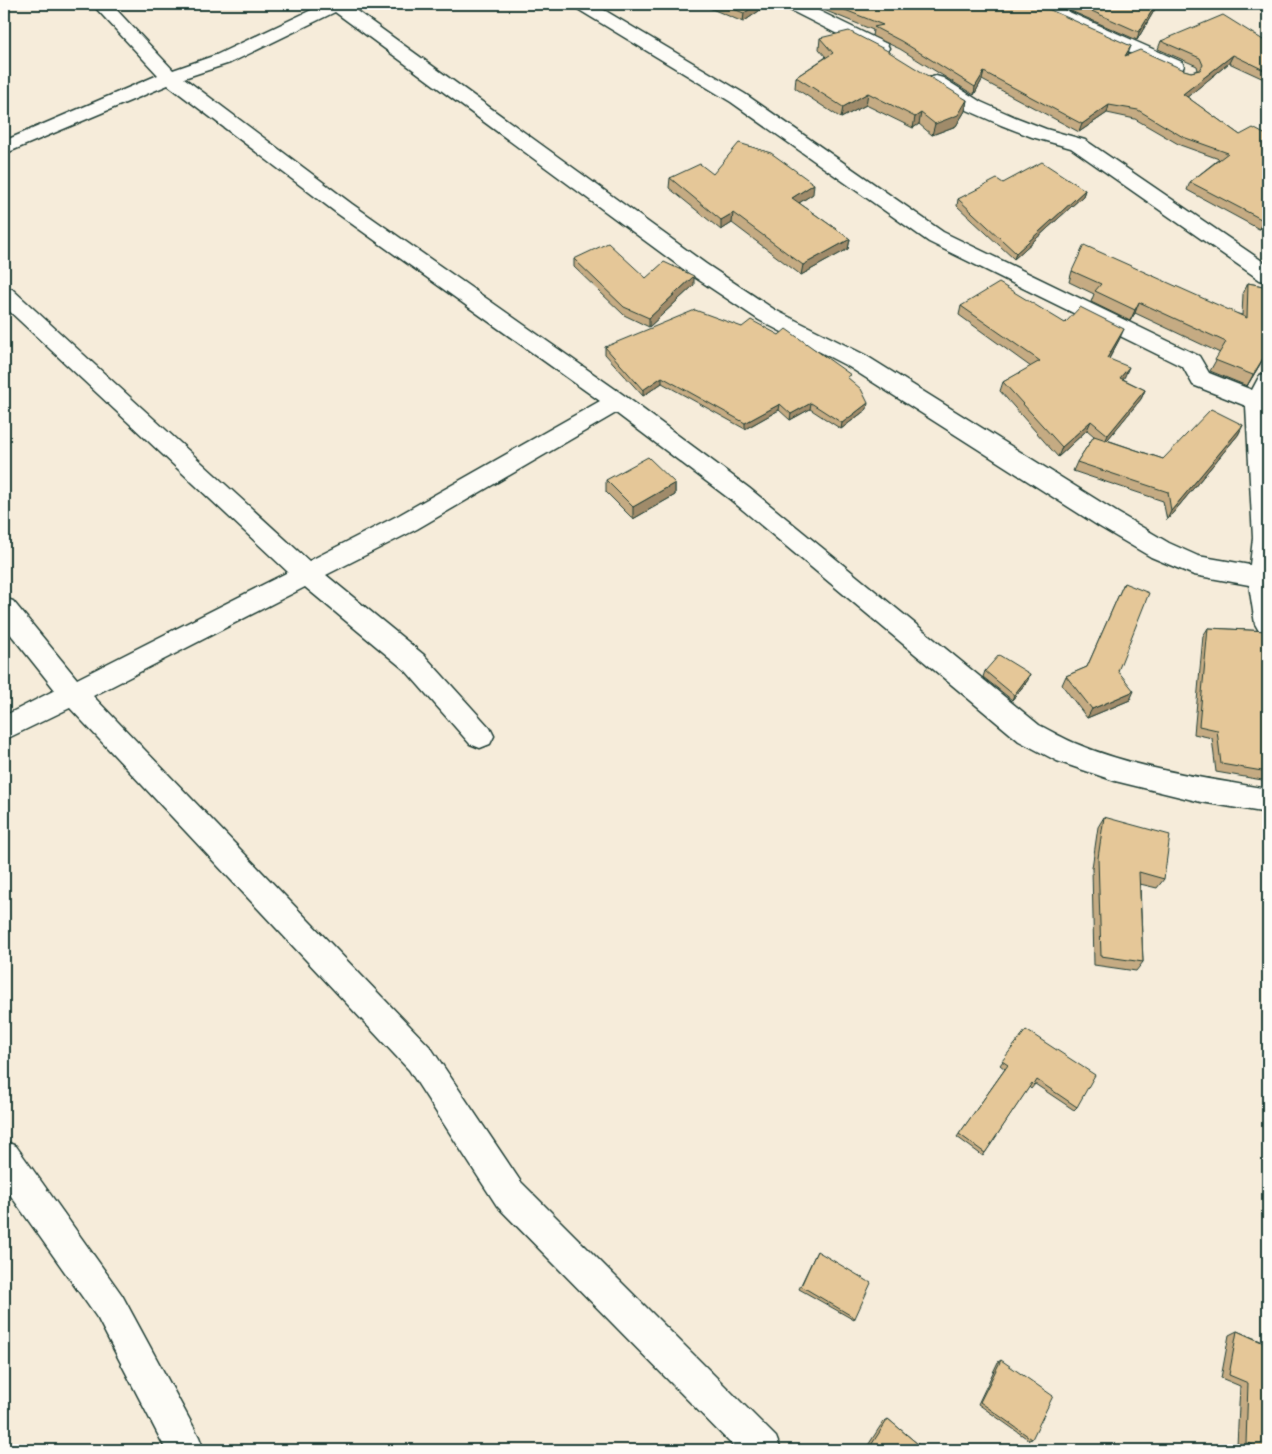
<svg xmlns="http://www.w3.org/2000/svg" width="1272" height="1454" font-family="Mynerve,sans-serif">
	<style>
		.lines { fill: none; stroke-linecap: round; stroke-linejoin: round }
		.minor-casing { stroke: #1f3d34; stroke-width: 3 }
		.minor { fill: #fdfcf7; fill-rule: evenodd }
		.wall { fill: #c5ab83; stroke: #1f3d34 }
		.shaded-wall { fill: #a08b6a; stroke: #1f3d34 }
		.building { fill: #e5c798; stroke: #1f3d34 }
	</style>
	<rect width="100%" height="100%" fill="#f6ecda"/>
	<filter id="ink" filterUnits="userSpaceOnUse"><feTurbulence type="fractalNoise" baseFrequency=".02" numOctaves="2"/><feDisplacementMap in="SourceGraphic" scale="10" xChannelSelector="R" yChannelSelector="G"/><feConvolveMatrix kernelMatrix="1 2 1 2 8 2 1 2 1" color-interpolation-filters="sRGB"/></filter>
	<g filter="url(#ink)">
		<g class="lines">
			<!-- minor casing -->
			<g class="minor-casing">
				<g id="minor">
					<path d="M92,4h19l62,66 43,-15 108,-51h23l359,260 69,46 90,45 253,158 51,30 29,13 52,9 3,-27 -7,-132 -53,-21 -10,-18 -254,-125 -198,-140 -155,-94 -3,-4h21l151,90 198,138 256,124 10,17 43,17 8,-15 8,-2v261l-9,-3 -4,-7 -6,-39 -55,-10 -43,-18 -51,-30 -251,-160 -90,-47 -69,-46 -355,-262 -105,51 -46,15 168,126 273,192 124,92 290,237c12,6 25,14 38,19 60,25 127,34 191,45v24l-67,-11 -86,-21 -58,-20 -38,-20 -288,-241 -115,-87 -199,116 -91,46 98,80 66,73 4,8 -4,8 -10,4 -10,-4 -64,-73 -101,-84 -212,109 338,352 90,134 255,255 5,13h-44l-240,-244 -88,-136 -339,-362 -66,32v-24l51,-26 -51,-64v-28l9,3 64,78 211,-107 -284,-266v-19l8,2 297,272 90,-46 201,-114 -262,-187 -170,-129 -164,69v-13l154,-66z"/>
					<polygon points="783,4 805,4 887,44 889,48 887,52 880,54 873,52 786,8"/>
					<polygon points="1028,4 1051,4 1182,62 1184,66 1182,70 1175,72 1168,70 1031,8"/>
					<polygon points="936,76 943,78 981,102 1015,117 1046,129 1085,140 1268,265 1268,282 1260,280 1071,148 1032,137 1001,125 967,110 929,86 927,82 929,78"/>
					<polygon points="4,1141 16,1146 122,1295 199,1437 204,1450 166,1450 98,1319 4,1186"/>
				</g>
			</g>
			<!-- minor -->
			<use href="#minor" class="minor"/>
		</g>
		<!-- wall -->
		<g class="wall">
			<polygon points="700,4 769,4 743,22"/>
			<polygon points="809,4 1037,4 1128,55 1191,72 1198,70 1197,66 1158,49 1161,41 1268,43 1268,81 1229,63 1187,97 1240,135 1268,226 1259,229 1187,190 1190,182 1219,159 1180,145 1135,119 1107,113 1079,132 982,80 974,95 900,49 872,36 873,30"/>
			<polygon points="1055,4 1158,4 1137,40"/>
			<polygon points="820,38 967,100 965,111 956,126 932,135 919,124 913,128 866,105 841,118 795,88 796,77 826,57 819,49"/>
			<polygon points="713,174 813,194 799,203 850,239 848,249 801,275 732,223 721,230 669,188 670,178"/>
			<polygon points="1003,183 1085,190 1083,196 1014,259 957,206 958,199"/>
			<polygon points="574,259 646,278 694,285 649,327 624,315 574,267"/>
			<polygon points="1072,271 1242,315 1243,294 1248,283 1268,287 1268,351 1247,386 1210,371 1220,353 1135,313 1130,321 1091,302 1094,294 1069,282"/>
			<polygon points="961,306 1065,323 1120,338 1109,359 1125,376 1123,379 1145,390 1141,399 1107,440 1163,459 1243,425 1238,435 1167,520 1163,501 1073,471 1077,462 1094,436 1087,430 1058,457 1000,391 1003,382 1031,367 959,315"/>
			<polygon points="742,327 850,380 867,409 841,429 810,409 790,420 779,410 745,429 662,383 643,396 605,354 605,347"/>
			<polygon points="606,480 675,483 675,495 633,519 606,492"/>
			<polygon points="1124,583 1118,671 1130,700 1087,718 1062,685 1066,676 1087,667"/>
			<polygon points="1208,628 1268,631 1268,781 1216,772 1212,738 1194,734 1203,636"/>
			<polygon points="985,671 1028,680 1012,700 983,677"/>
			<polygon points="1104,817 1164,879 1157,888 1140,884 1143,962 1136,971 1094,965 1092,868 1098,827"/>
			<polygon points="1026,1030 1077,1107 1074,1110 1035,1084 1031,1089 1029,1087 983,1156 957,1137 1005,1069 1000,1065"/>
			<polygon points="1268,1158 1268,1226 1263,1161"/>
			<polygon points="817,1251 855,1318 854,1320 799,1289"/>
			<polygon points="1237,1331 1268,1344 1268,1341 1268,1450 1244,1450 1244,1447 1237,1445 1240,1386 1221,1378 1229,1335"/>
			<polygon points="1001,1360 1032,1439 1029,1440 978,1404 998,1362"/>
			<polygon points="888,1419 925,1450 865,1450 883,1422"/>
		</g>
		<!-- shaded-wall -->
		<g class="shaded-wall">
			<polygon points="758,4 769,4 743,22 744,13"/>
			<polygon points="1156,4 1158,4 1137,40 1139,32"/>
			<polygon points="1131,46 1128,54 1122,64 1125,56"/>
			<polygon points="1233,55 1229,63 1180,103 1183,94"/>
			<polygon points="984,72 982,80 974,95 975,87"/>
			<polygon points="868,93 866,105 841,118 843,107"/>
			<polygon points="967,100 965,111 956,126 932,135 935,124"/>
			<polygon points="1109,105 1107,113 1079,132 1082,124"/>
			<polygon points="921,113 919,124 913,128 915,117"/>
			<polygon points="814,184 813,194 791,208 792,198"/>
			<polygon points="1085,190 1083,196 1014,259 1016,253"/>
			<polygon points="733,213 732,223 721,230 721,220"/>
			<polygon points="1268,219 1268,226 1259,229 1263,220"/>
			<polygon points="850,239 848,249 801,275 803,265"/>
			<polygon points="694,276 694,285 649,327 649,318"/>
			<polygon points="1139,302 1135,313 1130,321 1135,310"/>
			<polygon points="1124,329 1120,338 1104,368 1107,358"/>
			<polygon points="1268,350 1268,351 1247,386 1253,375"/>
			<polygon points="1129,367 1125,376 1117,388 1120,378"/>
			<polygon points="662,377 662,383 643,396 643,390"/>
			<polygon points="1145,390 1141,399 1104,444 1108,435"/>
			<polygon points="811,403 810,409 790,420 791,414"/>
			<polygon points="868,403 867,409 841,429 842,423"/>
			<polygon points="780,404 779,410 745,429 745,423"/>
			<polygon points="1091,421 1087,430 1058,457 1062,447"/>
			<polygon points="1243,425 1238,435 1167,520 1171,511"/>
			<polygon points="675,483 675,495 633,519 633,507"/>
			<polygon points="1030,674 1028,680 1012,700 1014,695"/>
			<polygon points="1134,691 1130,700 1087,718 1092,709"/>
		</g>
		<!-- building -->
		<g class="building">
			<polygon points="720,4 758,4 744,13"/>
			<polygon points="830,4 1037,4 1131,46 1125,56 1140,50 1184,70 1191,72 1200,70 1203,65 1200,58 1161,41 1223,15 1268,43 1268,72 1233,55 1183,94 1240,135 1253,128 1268,136 1268,219 1263,220 1190,182 1228,153 1183,137 1138,110 1109,105 1082,124 984,72 975,87 901,41 874,27 883,25"/>
			<polygon points="1076,4 1156,4 1139,32"/>
			<polygon points="849,31 886,50 967,100 958,115 935,124 921,113 915,117 868,93 843,107 796,77 833,53 820,38"/>
			<polygon points="739,143 771,153 814,184 792,198 850,239 803,265 733,213 721,220 670,178 700,164 713,174"/>
			<polygon points="1042,162 1085,190 1016,253 958,199 997,179 1003,183"/>
			<polygon points="608,243 646,278 664,262 694,276 649,318 624,307 574,259"/>
			<polygon points="1084,245 1247,318 1248,283 1268,287 1268,350 1253,375 1215,360 1226,342 1139,302 1135,310 1095,291 1101,284 1072,271"/>
			<polygon points="999,283 1065,323 1080,307 1124,329 1107,358 1129,367 1120,378 1145,390 1108,435 1091,421 1062,447 1003,382 1040,361 961,306"/>
			<polygon points="695,310 742,327 751,320 779,335 786,329 851,375 847,377 861,389 868,403 842,423 811,403 791,414 780,404 745,423 662,377 643,390 605,347"/>
			<polygon points="1211,409 1243,425 1171,511 1168,492 1077,462 1094,436 1163,459"/>
			<polygon points="648,457 675,483 633,507 606,480"/>
			<polygon points="1124,583 1149,593 1118,671 1134,691 1092,709 1066,676 1087,667"/>
			<polygon points="1208,628 1268,631 1268,772 1221,764 1217,730 1199,726"/>
			<polygon points="999,655 1030,674 1014,695 985,671"/>
			<polygon points="1104,817 1170,835 1164,879 1139,872 1143,962 1101,956 1098,858"/>
			<polygon points="1026,1030 1095,1075 1077,1107 1037,1080 1034,1085 1032,1083 985,1153 959,1134 1008,1065 1002,1061"/>
			<polygon points="817,1251 871,1283 855,1318 801,1286"/>
			<polygon points="1237,1331 1268,1345 1268,1450 1253,1450 1253,1445 1246,1443 1248,1383 1229,1375"/>
			<polygon points="1001,1360 1053,1396 1032,1439 980,1402"/>
			<polygon points="888,1419 925,1450 868,1450"/>
		</g>
	</g>
	<!-- margin -->
	<rect width="1272" height="1454" fill="none" stroke="#fdfcf7" stroke-width="20"/>
	<rect x="10" y="10" width="1252" height="1434" fill="none" stroke="#1f3d34" stroke-width="2" filter="url(#ink)"/>
</svg>
